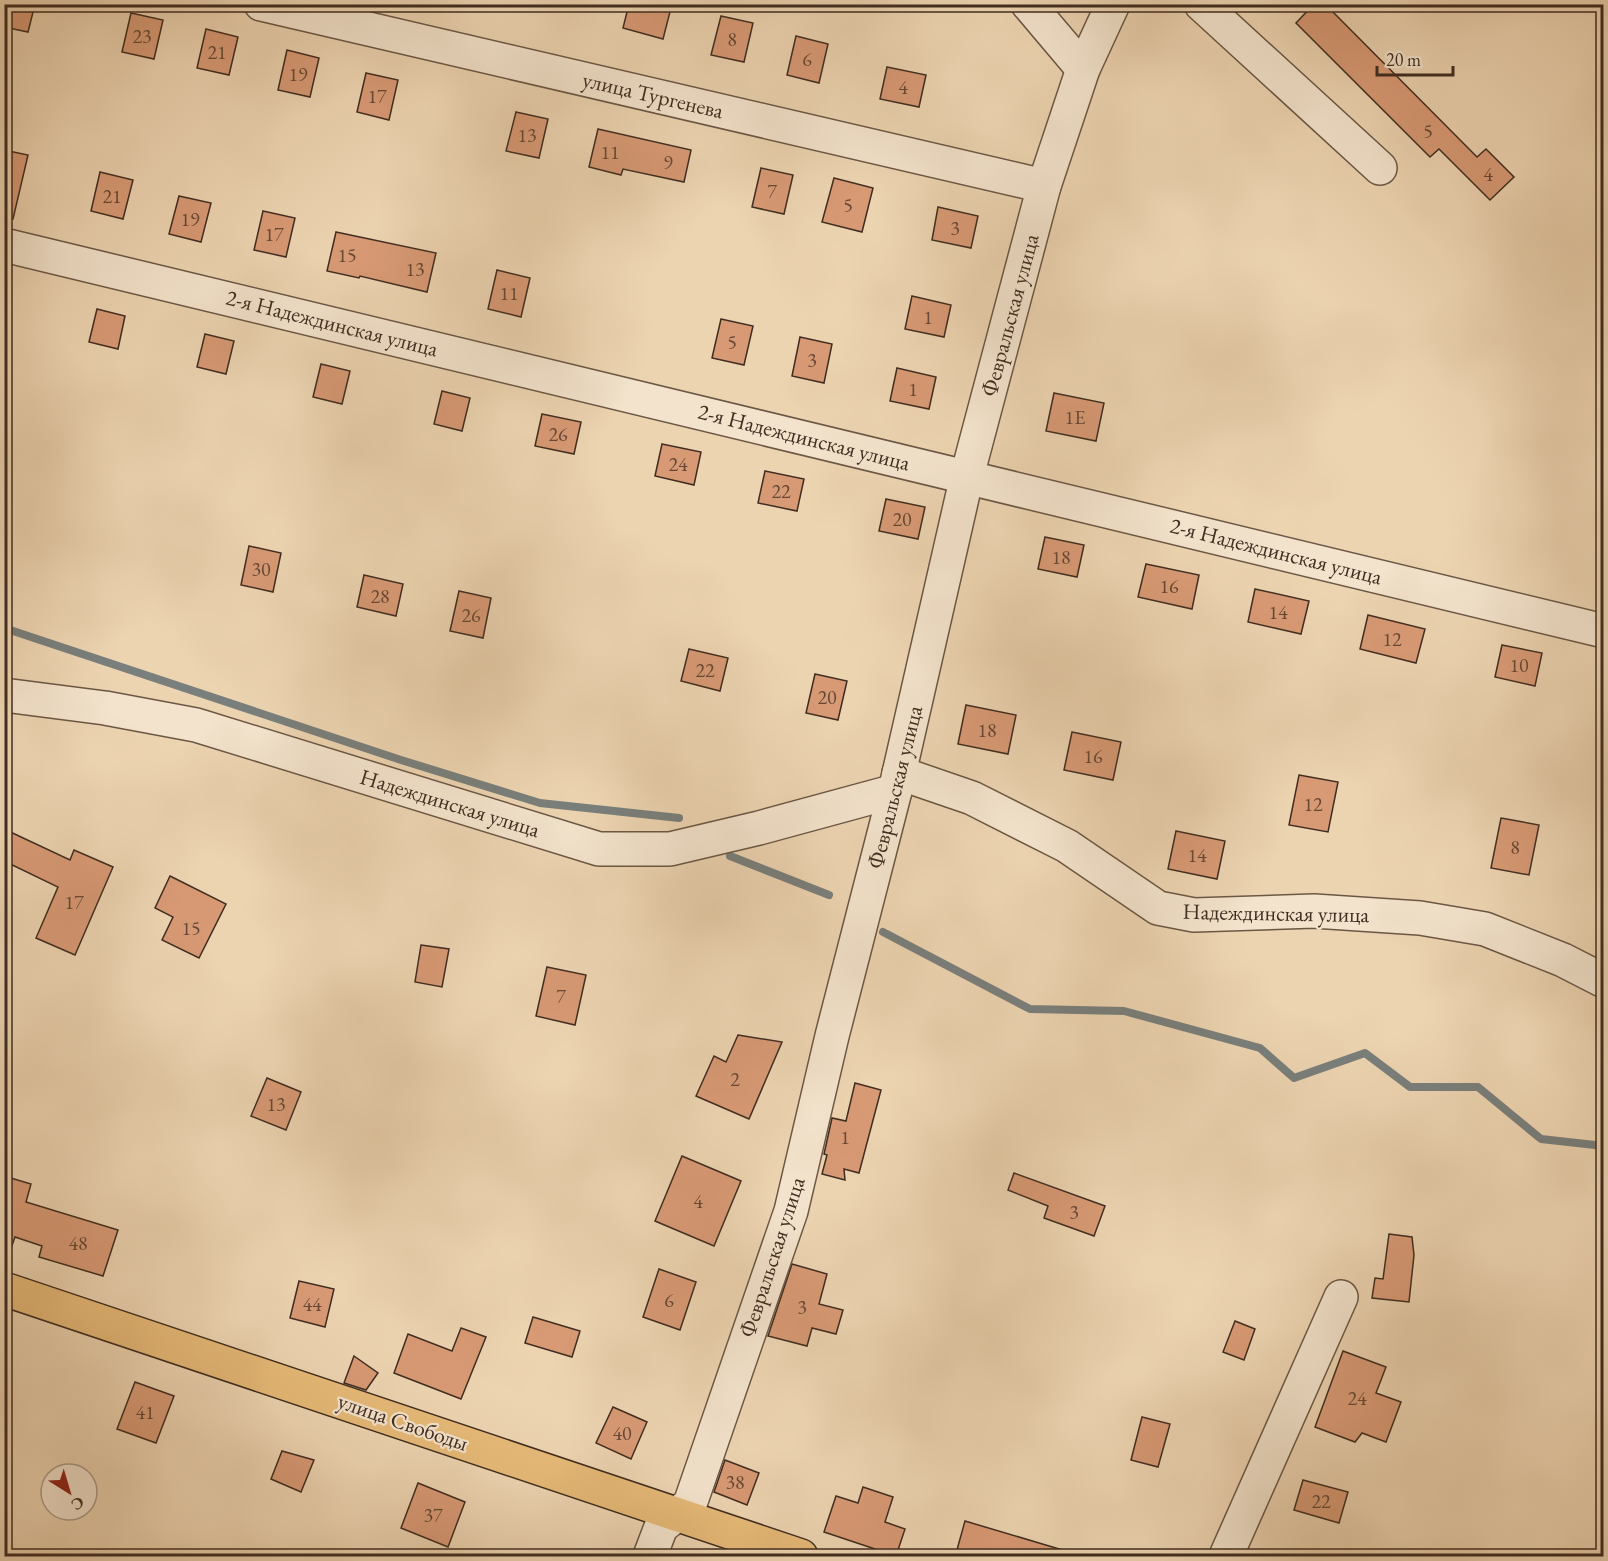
<svg xmlns="http://www.w3.org/2000/svg" width="1608" height="1561" font-family="'EB Garamond',serif">
	<style>
		.lines { fill: none; stroke-linecap: round; stroke-linejoin: round }
		.stream { stroke: #797f7c; stroke-width: 8 }
		.building { fill: #d89a75; stroke: #402d21; stroke-width: 1.5 }
		.minor-casing { stroke: #6b5745; stroke-width: 36 }
		.major-casing { stroke: #402d21; stroke-width: 36 }
		.minor { stroke: #f3e3cc; stroke-width: 33 }
		.major { stroke: #e6ba78; stroke-width: 33 }
		.labels { text-anchor: middle; dominant-baseline: central; stroke-width: 4.5; stroke-linejoin: round; paint-order: stroke }
		.number-label { font-size: 20px; fill: #664836 }
		.street-label { font-size: 22px; fill: #402d21; stroke: #f3e3cc }
	</style>
	<rect width="100%" height="100%" fill="#edd4b1"/>
	<filter id="stains"><feTurbulence type="fractalNoise" baseFrequency=".00333" numOctaves="4"/><feColorMatrix values="0 0 0 0 .2 0 0 0 0 .09 0 0 0 0 .02 0 0 0 .5 -.17"/></filter>
	<radialGradient id="worn" r=".72"><stop offset=".6" stop-color="#630" stop-opacity="0"/><stop offset="1" stop-color="#630" stop-opacity=".3"/></radialGradient>
	<g class="lines">
		<!-- stream -->
		<g class="stream">
			<polyline points="4,628 401,760 540,803 679,818"/>
			<polyline points="730,856 829,895"/>
			<polyline points="883,932 1030,1009 1124,1011 1260,1048 1294,1078 1365,1053 1410,1087 1478,1087 1541,1139 1604,1146"/>
		</g>
	</g>
	<!-- building -->
	<g class="building">
		<polygon points="4,4 35,4 28,32 4,27"/>
		<polygon points="629,4 672,4 663,39 623,28"/>
		<polygon points="1314,4 1325,4 1477,157 1486,149 1514,177 1490,200 1439,149 1430,157 1296,23"/>
		<polygon points="131,13 163,20 154,59 122,52"/>
		<polygon points="721,16 753,23 744,62 711,55"/>
		<polygon points="206,29 238,37 229,75 197,68"/>
		<polygon points="796,36 828,44 819,83 787,75"/>
		<polygon points="287,50 319,58 310,97 278,90"/>
		<polygon points="887,67 926,75 919,107 880,99"/>
		<polygon points="366,73 398,80 389,120 357,112"/>
		<polygon points="516,112 548,119 539,158 506,151"/>
		<polygon points="598,129 691,150 684,182 623,169 621,175 589,167"/>
		<polygon points="4,150 28,155 13,219 4,218"/>
		<polygon points="761,168 793,175 784,214 752,207"/>
		<polygon points="100,172 133,180 123,219 91,211"/>
		<polygon points="834,178 873,188 862,232 822,222"/>
		<polygon points="179,196 211,203 201,242 169,234"/>
		<polygon points="938,207 978,216 971,248 932,240"/>
		<polygon points="263,211 295,218 286,257 254,250"/>
		<polygon points="336,232 436,253 427,292 360,276 359,278 327,271"/>
		<polygon points="497,270 530,278 521,317 488,309"/>
		<polygon points="912,296 951,305 944,337 905,329"/>
		<polygon points="97,309 125,316 118,349 89,342"/>
		<polygon points="721,319 753,326 744,365 712,358"/>
		<polygon points="205,334 234,341 226,374 197,367"/>
		<polygon points="800,337 832,344 824,383 792,376"/>
		<polygon points="321,364 350,371 342,404 313,397"/>
		<polygon points="897,368 936,377 929,409 890,401"/>
		<polygon points="442,391 470,398 462,431 434,424"/>
		<polygon points="1054,393 1104,403 1096,441 1046,431"/>
		<polygon points="542,414 581,422 574,454 535,446"/>
		<polygon points="662,444 701,452 694,485 655,476"/>
		<polygon points="765,471 804,479 797,511 758,503"/>
		<polygon points="886,499 925,507 918,539 879,531"/>
		<polygon points="1045,537 1084,545 1077,577 1038,569"/>
		<polygon points="249,546 281,553 273,592 241,585"/>
		<polygon points="1146,564 1199,575 1192,609 1138,597"/>
		<polygon points="364,575 403,584 396,616 357,607"/>
		<polygon points="1255,589 1309,601 1301,634 1248,622"/>
		<polygon points="459,591 491,598 483,638 450,631"/>
		<polygon points="1368,615 1425,629 1416,663 1360,649"/>
		<polygon points="1502,645 1542,653 1535,686 1495,677"/>
		<polygon points="689,649 728,658 720,691 681,681"/>
		<polygon points="815,674 847,681 838,720 806,713"/>
		<polygon points="966,705 1016,715 1008,754 958,744"/>
		<polygon points="1072,732 1121,742 1113,780 1064,770"/>
		<polygon points="1299,775 1338,782 1328,832 1289,825"/>
		<polygon points="1501,818 1539,825 1529,875 1491,868"/>
		<polygon points="4,829 70,860 74,850 113,867 75,955 36,938 58,887 4,861"/>
		<polygon points="1176,831 1225,841 1217,879 1168,869"/>
		<polygon points="170,876 226,904 199,958 162,940 173,917 155,908"/>
		<polygon points="421,945 449,949 442,987 415,982"/>
		<polygon points="547,967 586,975 575,1025 536,1016"/>
		<polygon points="738,1035 782,1042 749,1119 696,1096 714,1056 726,1062"/>
		<polygon points="267,1078 301,1092 286,1130 251,1116"/>
		<polygon points="855,1083 881,1090 859,1173 844,1169 845,1180 822,1174 827,1155 824,1154 832,1118 846,1121"/>
		<polygon points="682,1156 741,1181 714,1246 655,1221"/>
		<polygon points="1014,1173 1105,1206 1094,1236 1044,1218 1048,1206 1008,1190"/>
		<polygon points="4,1176 31,1184 26,1202 118,1230 103,1276 39,1257 42,1246 15,1237 9,1254 4,1254"/>
		<polygon points="1389,1234 1412,1237 1414,1255 1409,1302 1372,1298 1375,1278 1383,1279"/>
		<polygon points="792,1264 827,1274 819,1304 843,1310 836,1334 812,1328 807,1346 768,1336"/>
		<polygon points="659,1269 696,1282 680,1330 643,1317"/>
		<polygon points="299,1281 334,1289 325,1327 290,1318"/>
		<polygon points="533,1317 580,1331 572,1357 525,1343"/>
		<polygon points="1235,1321 1255,1329 1244,1360 1223,1352"/>
		<polygon points="461,1328 486,1337 461,1399 394,1373 408,1334 452,1351"/>
		<polygon points="1343,1351 1386,1367 1376,1393 1401,1402 1386,1442 1362,1433 1355,1442 1315,1427"/>
		<polygon points="354,1356 378,1373 366,1390 344,1383"/>
		<polygon points="135,1382 174,1396 156,1443 117,1429"/>
		<polygon points="613,1407 647,1422 631,1459 596,1443"/>
		<polygon points="1142,1417 1170,1424 1158,1467 1131,1460"/>
		<polygon points="282,1451 314,1460 301,1492 271,1479"/>
		<polygon points="725,1460 759,1473 747,1505 714,1492"/>
		<polygon points="1303,1480 1348,1492 1339,1523 1294,1510"/>
		<polygon points="418,1483 465,1502 448,1547 401,1528"/>
		<polygon points="863,1487 893,1497 885,1522 905,1529 896,1556 824,1532 836,1496 858,1503"/>
		<polygon points="965,1521 1066,1551 1065,1557 955,1557"/>
	</g>
	<g class="lines">
		<!-- minor casing -->
		<g class="minor-casing">
			<g id="minor">
				<polyline points="261,4 1044,186"/>
				<polyline points="1028,4 1083,69"/>
				<polyline points="1201,4 1380,168"/>
				<polyline points="4,245 1604,631"/>
				<polyline points="4,695 105,708 196,725 599,849 670,849 759,828 895,791"/>
				<polyline points="899,773 972,798 1067,846 1158,908 1194,915 1314,911 1420,918 1485,929 1563,960 1604,981"/>
				<polyline points="650,1556 661,1527 690,1504 791,1211 832,1036 895,791 967,476 1044,186 1083,69 1113,4"/>
				<polyline points="1226,1556 1341,1297"/>
			</g>
		</g>
		<!-- major casing -->
		<g class="major-casing">
			<polyline id="major" points="4,1289 801,1556"/>
		</g>
		<!-- minor -->
		<use href="#minor" class="minor"/>
		<!-- major -->
		<use href="#major" class="major"/>
	</g>
	<g class="labels">
		<!-- number labels -->
		<g class="number-label">
			<text x="142" y="36">23</text>
			<text x="732" y="39">8</text>
			<text x="217" y="52">21</text>
			<text x="807" y="59">6</text>
			<text x="298" y="74">19</text>
			<text x="903" y="87">4</text>
			<text x="377" y="96">17</text>
			<text x="1428" y="131">5</text>
			<text x="527" y="135">13</text>
			<text x="610" y="152">11</text>
			<text x="668" y="162">9</text>
			<text x="1488" y="174">4</text>
			<text x="772" y="191">7</text>
			<text x="112" y="196">21</text>
			<text x="848" y="205">5</text>
			<text x="190" y="219">19</text>
			<text x="955" y="228">3</text>
			<text x="274" y="234">17</text>
			<text x="347" y="255">15</text>
			<text x="415" y="269">13</text>
			<text x="509" y="293">11</text>
			<text x="928" y="317">1</text>
			<text x="732" y="342">5</text>
			<text x="812" y="360">3</text>
			<text x="913" y="389">1</text>
			<text x="1075" y="417">1Е</text>
			<text x="558" y="434">26</text>
			<text x="678" y="464">24</text>
			<text x="781" y="491">22</text>
			<text x="902" y="519">20</text>
			<text x="1061" y="557">18</text>
			<text x="261" y="569">30</text>
			<text x="1169" y="586">16</text>
			<text x="380" y="596">28</text>
			<text x="1278" y="612">14</text>
			<text x="471" y="615">26</text>
			<text x="1392" y="639">12</text>
			<text x="1519" y="665">10</text>
			<text x="705" y="670">22</text>
			<text x="827" y="697">20</text>
			<text x="987" y="730">18</text>
			<text x="1093" y="756">16</text>
			<text x="1313" y="804">12</text>
			<text x="1515" y="847">8</text>
			<text x="1197" y="855">14</text>
			<text x="74" y="902">17</text>
			<text x="191" y="928">15</text>
			<text x="561" y="996">7</text>
			<text x="735" y="1079">2</text>
			<text x="276" y="1104">13</text>
			<text x="845" y="1137">1</text>
			<text x="698" y="1201">4</text>
			<text x="1074" y="1212">3</text>
			<text x="78" y="1243">48</text>
			<text x="669" y="1300">6</text>
			<text x="312" y="1304">44</text>
			<text x="802" y="1307">3</text>
			<text x="1357" y="1398">24</text>
			<text x="145" y="1412">41</text>
			<text x="622" y="1433">40</text>
			<text x="735" y="1482">38</text>
			<text x="1321" y="1501">22</text>
			<text x="433" y="1515">37</text>
		</g>
		<!-- street labels -->
		<g class="street-label">
			<text transform="translate(653 95) rotate(13)">улица Тургенева</text>
			<text transform="translate(1010 315) rotate(-75)">Февральская улица</text>
			<text transform="translate(332 323) rotate(14)">2-я Надеждинская улица</text>
			<text transform="translate(804 437) rotate(14)">2-я Надеждинская улица</text>
			<text transform="translate(1276 551) rotate(14)">2-я Надеждинская улица</text>
			<text transform="translate(895 787) rotate(-76)">Февральская улица</text>
			<text transform="translate(450 803) rotate(17)">Надеждинская улица</text>
			<text transform="translate(1276 913) rotate(1)">Надеждинская улица</text>
			<text transform="translate(772 1257) rotate(-72)">Февральская улица</text>
			<text transform="translate(403 1422) rotate(19)">улица Свободы</text>
		</g>
	</g>
	<!-- margin -->
	<rect width="1608" height="1561" fill="none" stroke="#edd4b1" stroke-width="24"/>
	<rect x="6" y="6" width="1596" height="1549" fill="none" stroke="#402d21" stroke-width="3"/>
	<rect x="12" y="12" width="1584" height="1537" fill="none" stroke="#402d21" stroke-width="1.5"/>
	<!-- north arrow -->
	<g transform="translate(69 1492) rotate(143)"><circle r="28" fill="#f3e3cc" stroke="#ab9a88" stroke-width="1.5"/>
	<path d="M0-4.5L10 22L0 15L-10 22Z" fill="#8f2418"/>
	<text y="-9" font-size="16" font-weight="bold" text-anchor="middle" fill="#402d21">С</text>
	</g>
	<!-- scale -->
	<path d="M1377 66v9h76v-9" fill="none" stroke="#402d21" stroke-width="3"/>
	<text x="1386" y="66" font-size="18" fill="#402d21" stroke="#f3e3cc" stroke-width="4.5" paint-order="stroke">20 m</text>
	<rect width="100%" height="100%" filter="url(#stains)"/>
	<rect width="100%" height="100%" fill="url(#worn)"/>
</svg>
